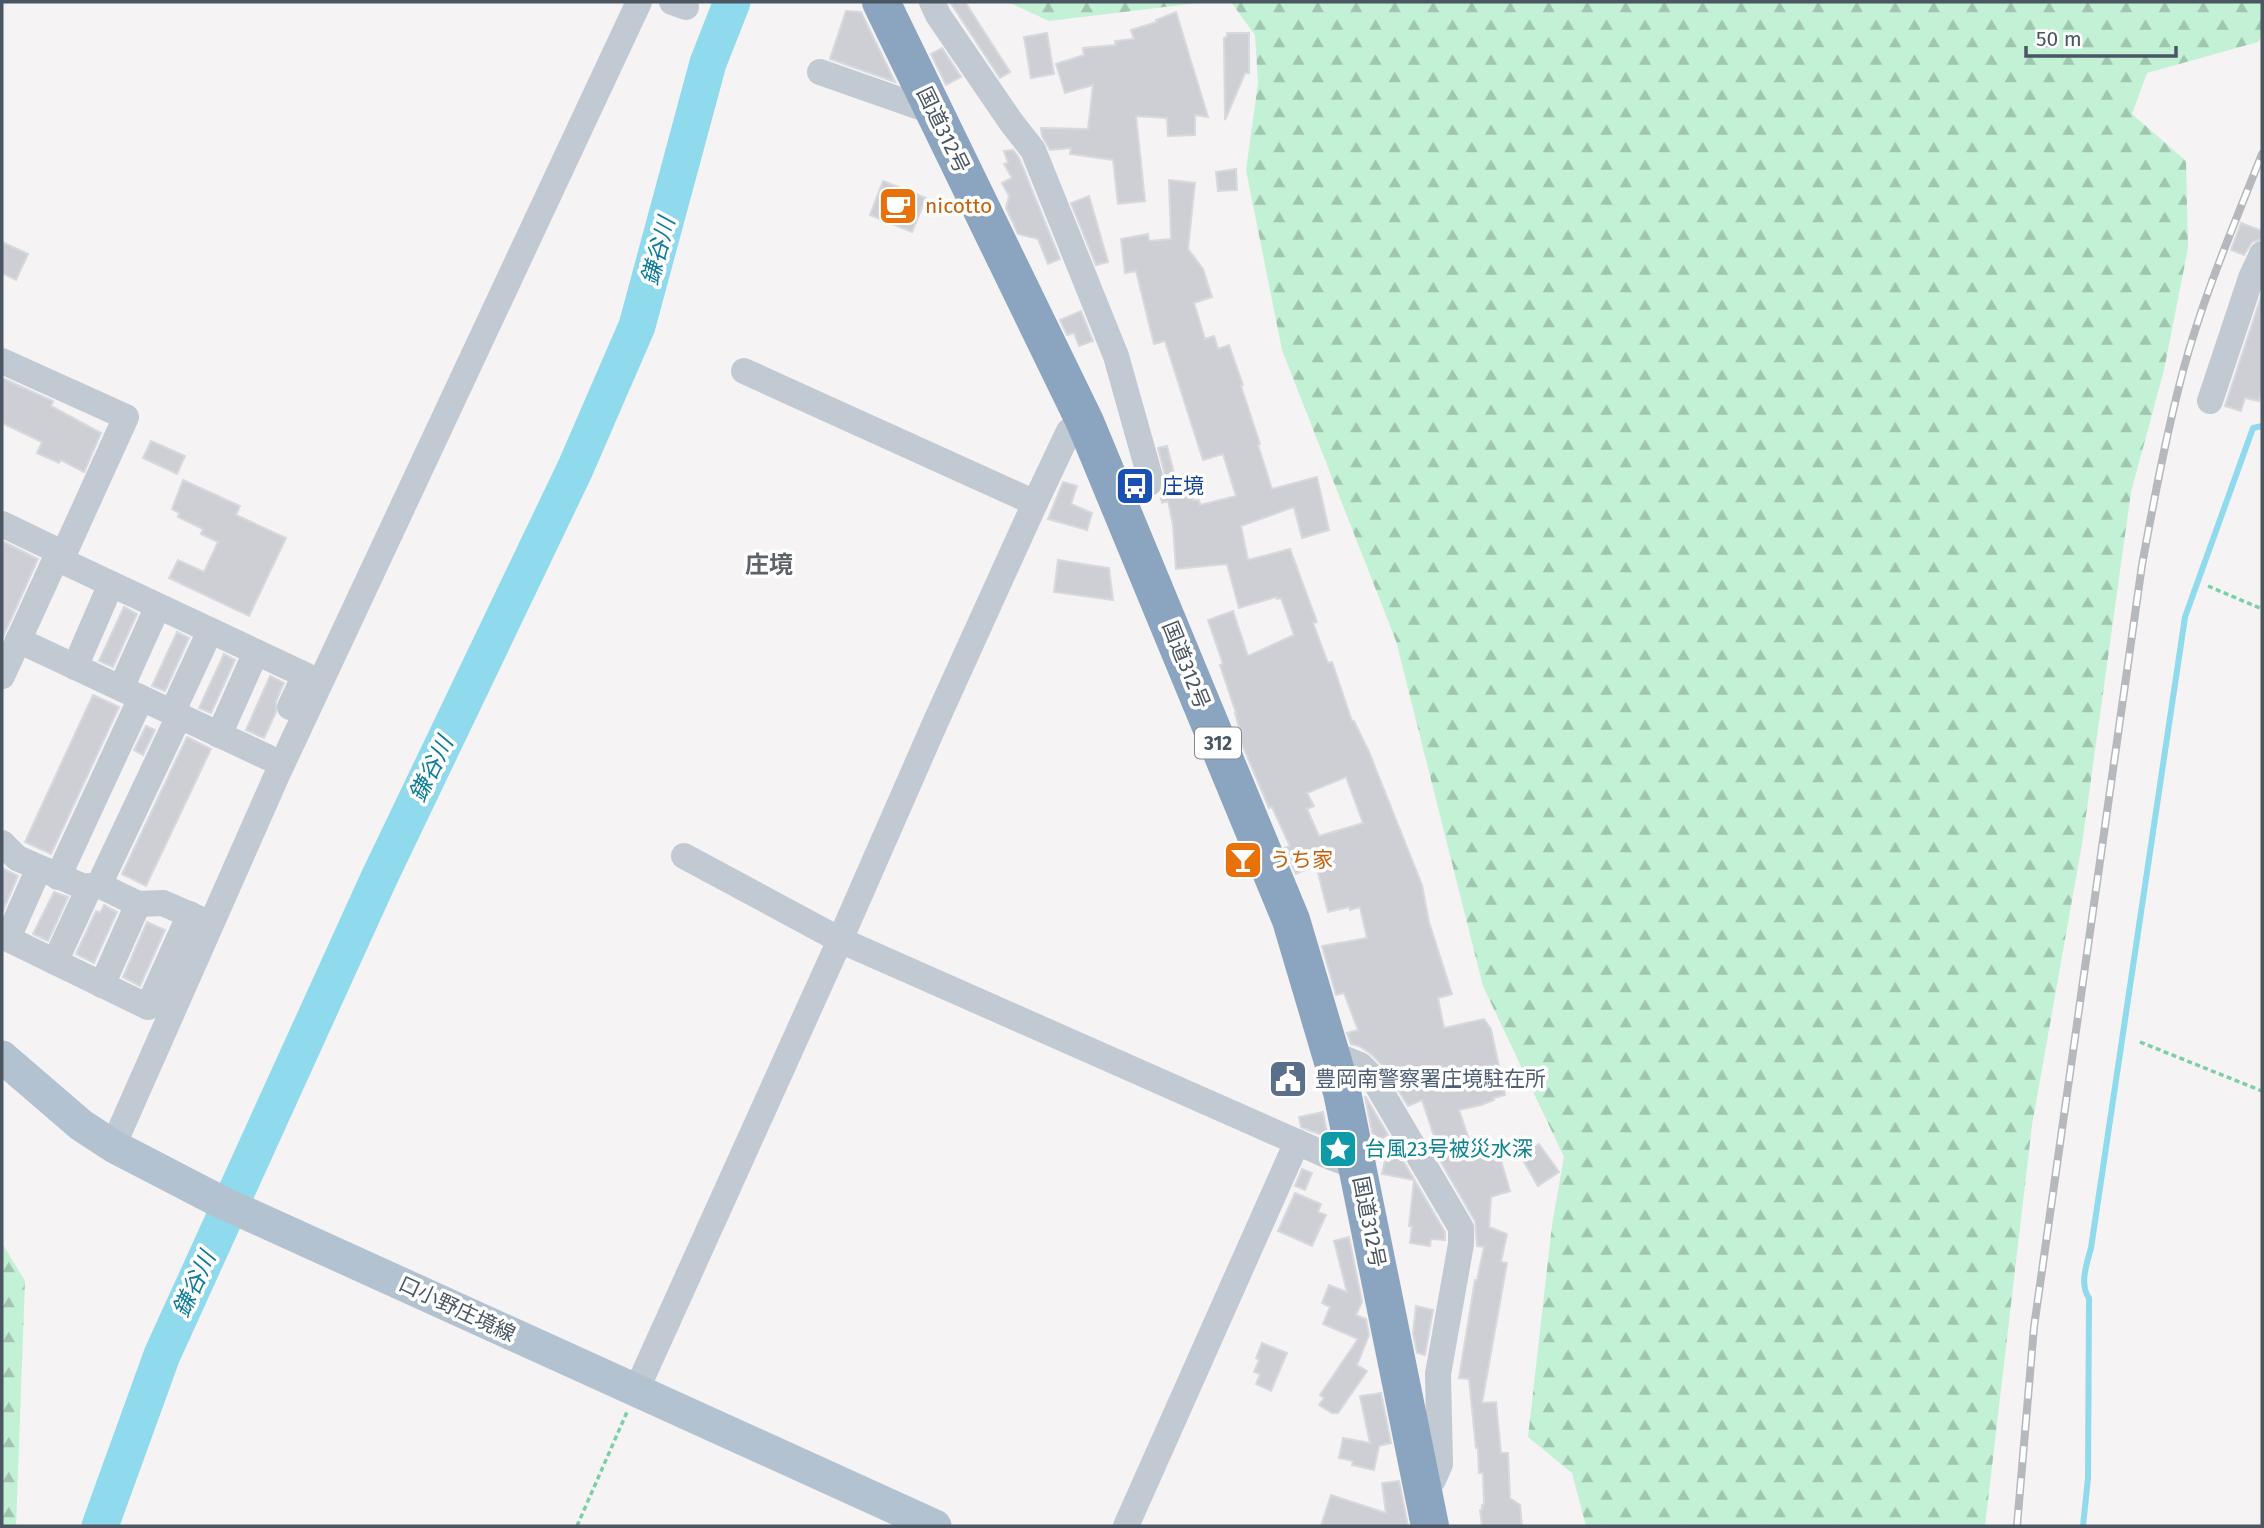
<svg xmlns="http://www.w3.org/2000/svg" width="2264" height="1528" font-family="'Fira Sans','Noto Sans JP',sans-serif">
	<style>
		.forest { fill: url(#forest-firs) }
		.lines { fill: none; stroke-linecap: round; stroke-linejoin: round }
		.stream { stroke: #90daee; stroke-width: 6 }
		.river { stroke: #90daee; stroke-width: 37 }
		.building { fill: #cdcfd5; stroke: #d7d9de; stroke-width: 2; fill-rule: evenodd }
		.path { stroke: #7ad0a6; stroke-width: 3.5; stroke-dasharray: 5 3.5; stroke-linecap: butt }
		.minor { stroke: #c1cad2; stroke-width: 26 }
		.major { stroke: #b3c2d1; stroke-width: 33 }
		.highway { stroke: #8ba5c1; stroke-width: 38 }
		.rail-casing { stroke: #b5b8bd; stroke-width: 8 }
		.rail { stroke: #fff; stroke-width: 5; stroke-dasharray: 16; stroke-linecap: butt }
		.labels { text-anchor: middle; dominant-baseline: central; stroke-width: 7; stroke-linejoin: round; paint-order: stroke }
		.shield { fill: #fff; stroke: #808990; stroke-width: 2 }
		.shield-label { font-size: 19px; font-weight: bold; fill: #4a5661 }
		.street-label { font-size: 21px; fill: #4a5661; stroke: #fff }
		.food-label { font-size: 21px; fill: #c56008; stroke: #fff; text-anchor: start }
		.transit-label { font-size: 21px; fill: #164399; stroke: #fff; text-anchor: start }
		.service-label { font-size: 21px; fill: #4e5e75; stroke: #fff; text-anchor: start }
		.culture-label { font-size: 21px; fill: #0d838f; stroke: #fff; text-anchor: start }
		.water-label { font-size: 23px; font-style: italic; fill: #0c7c9b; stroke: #fff }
		.quarter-label { font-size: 24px; font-weight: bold; fill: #5f6368; stroke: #fff }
	</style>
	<defs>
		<pattern id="forest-firs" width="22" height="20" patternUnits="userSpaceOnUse" patternTransform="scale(1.75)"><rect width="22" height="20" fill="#c3f1d5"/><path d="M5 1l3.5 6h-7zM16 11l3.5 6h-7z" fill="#a0c6b0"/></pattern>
	</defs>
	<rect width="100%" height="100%" fill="#f5f3f3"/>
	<!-- forest -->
	<g class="forest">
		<polygon points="1008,2 1206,2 1049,21"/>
		<polygon points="1231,2 2262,2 2262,36 2258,42 2147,73 2132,114 2186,161 2188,248 2164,370 2131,492 2082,844 2032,1125 1985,1526 1586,1526 1572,1473 1528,1437 1552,1225 1564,1157 1483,986 1396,641 1282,350 1246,170 1258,83 1255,35"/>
		<polygon points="2,1243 25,1281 16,1526 2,1526"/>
	</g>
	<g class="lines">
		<!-- stream -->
		<path class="stream" d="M2083,1526l5,-48 1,-180c-10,-14 -2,-35 2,-50l94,-631 68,-189 9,-2"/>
		<!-- river -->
		<polyline class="river" points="100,1526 162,1355 379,878 575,469 637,326 708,63 732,2"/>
	</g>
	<!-- building -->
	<g class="building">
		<polygon points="950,2 965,2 1010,72 1000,78"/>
		<polygon points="846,11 861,12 895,82 830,59"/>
		<polygon points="1176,12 1208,117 1195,115 1195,135 1168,136 1167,118 1136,116 1145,201 1118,204 1113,160 1070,154 1071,148 1050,150 1042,136 1041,128 1088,129 1093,85 1065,93 1056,64 1084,55 1083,48 1116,45 1115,41 1134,39 1131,30 1157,22 1156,20"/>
		<polygon points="1047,33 1054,74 1031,78 1024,37"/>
		<polygon points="1227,33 1249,33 1249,73 1245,73 1225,120 1224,38 1227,37"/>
		<polygon points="942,48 961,77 946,85 931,54"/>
		<polygon points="1013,150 1019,158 1060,259 1048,264 1038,239 1018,234 1006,208 1009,196 1002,183 1012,178 1004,164 1008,163 1004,151"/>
		<polygon points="1236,169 1237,190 1218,191 1216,172"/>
		<path d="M1169,180l26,3 -7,66 15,20 9,28 -18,6 11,36 9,-3 4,13 11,-4 14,40 -2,1 19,58 -2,1 14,44 45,-12 12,53 -27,8 -8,-31 -53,19 7,34 42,-11 27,73 -4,1 15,40 4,-1 20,59h2l15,31 53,133 7,37 23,72 -14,4 6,30 40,-9 7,10 14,66 -12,3 1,2 -13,5 -22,5 14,41 23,-7 14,47 -19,6 -2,30 18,7 -6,28 6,1 -25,140 14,-1 5,51h7l2,45 10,7 2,21h-40l-2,-16h2v-5l2,-1 -1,-31h-4l-1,-25h-2l-7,-69 -10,-1 16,-98h2l7,-33 -7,-1 -2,-25 -40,-69 4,-1 -17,-51 -14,6 -24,-39 -13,-13 -12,-8 -8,-2 -4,-11 11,-3 -14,-37 -8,2 -14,-49 45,-8 -7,-31 -10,3 -1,-3 -21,5 -12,-47 -20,9 -11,-26 5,-2 -18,-39 -3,1 -30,-71 -2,-5 3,-1 -5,-18h1l-16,-48 3,-1 -15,-44 25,-9 15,45 46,-21 -13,-37 -4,1 -1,-2 -37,11 -12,-44 -51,5 -3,-44 -5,-24 -6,2 -2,-9 6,-15 -8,-31 9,-2 8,31 11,-3 7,26h6l1,5 36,-9 -13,-42 -20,6 -38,-119 -11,3 -18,-73 -11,2 -4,-34 27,-5 1,7 22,-2zM1346,777l17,46 -44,13 -12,-27 7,-3 -7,-13z"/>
		<polygon points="883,181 926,198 912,232 870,215"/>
		<polygon points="1089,196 1108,262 1096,265 1071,203"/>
		<polygon points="2241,223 2262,231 2262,239 2252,242 2244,255 2231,250"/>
		<polygon points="2,242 28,254 16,280 2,273"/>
		<polygon points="2262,294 2262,391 2259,401 2245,398 2241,411 2225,406"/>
		<polygon points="1081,311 1093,341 1079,346 1074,333 1067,335 1060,320"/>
		<polygon points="2,378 53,401 51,406 101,433 84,472 61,460 59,463 37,453 42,442 2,423"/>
		<polygon points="151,441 185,456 177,474 143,458"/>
		<polygon points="183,480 240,506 236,515 286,538 249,616 169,578 178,560 204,572 218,542 201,534 203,529 178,517 179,513 172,509"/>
		<polygon points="1063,482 1077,486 1071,504 1092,513 1087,530 1048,519"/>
		<polygon points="2,541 38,559 2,639"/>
		<polygon points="1058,560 1109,568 1113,600 1054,592"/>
		<polygon points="124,607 137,614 113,667 99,661"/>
		<polygon points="177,632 189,638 165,691 152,686"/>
		<polygon points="224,654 235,660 211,713 199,708"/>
		<polygon points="270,676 284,683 276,701 276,712 264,738 246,730"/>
		<polygon points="93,695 119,707 51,854 25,842"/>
		<polygon points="146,726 155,730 143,755 134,750"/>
		<polygon points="187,737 211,749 146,886 122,874"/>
		<polygon points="1237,847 1248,874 1241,877 1228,850"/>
		<polygon points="2,868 18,876 2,913"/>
		<polygon points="54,892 68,897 48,941 33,934"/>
		<polygon points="104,905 117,912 94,963 76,954 96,911 100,913"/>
		<polygon points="147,922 165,930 140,986 123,977"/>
		<polygon points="1365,1096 1388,1135 1378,1141 1372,1132"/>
		<polygon points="1323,1112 1327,1133 1319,1134 1301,1127 1299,1117"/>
		<polygon points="1539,1144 1559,1172 1538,1186 1521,1157"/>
		<polygon points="1386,1156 1402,1159 1445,1232 1445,1240 1431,1239 1430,1246 1410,1243 1412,1226 1409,1226 1414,1180 1382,1174"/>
		<polygon points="1302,1169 1312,1173 1305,1190 1295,1186"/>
		<polygon points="1295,1193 1321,1204 1318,1212 1326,1215 1312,1246 1278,1231"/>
		<polygon points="1349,1237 1362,1302 1356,1315 1366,1319 1369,1335 1357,1365 1367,1371 1338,1413 1332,1413 1319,1405 1324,1398 1320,1395 1358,1339 1323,1324 1330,1307 1322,1303 1329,1285 1347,1292 1334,1241"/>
		<polygon points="1416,1306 1433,1310 1425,1355 1417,1353 1413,1333"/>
		<polygon points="1262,1343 1287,1353 1271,1391 1256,1384 1260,1374 1254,1372 1259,1360 1256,1358"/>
		<polygon points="1381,1393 1391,1443 1379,1446 1374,1470 1352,1465 1353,1461 1339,1458 1343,1438 1370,1443 1360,1396"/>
		<polygon points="1399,1481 1408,1526 1321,1526 1331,1495 1386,1513 1382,1483"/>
	</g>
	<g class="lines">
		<!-- path -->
		<g class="path">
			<polyline points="2208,586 2262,609"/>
			<polyline points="2140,1042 2262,1091"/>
			<polyline points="577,1526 627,1412"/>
		</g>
		<!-- minor -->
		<g class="minor">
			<polyline points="672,2 686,7"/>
			<polyline points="932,2 938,15 1011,122 1033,150 1116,356 1150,477 1149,483 1117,496"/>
			<polyline points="820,72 934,112"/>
			<polyline points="2,361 126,417 61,560"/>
			<polyline points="744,371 1035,503"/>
			<polyline points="2210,401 2251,278 2262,254"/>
			<polyline points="2,524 56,550 56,558 2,676"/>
			<polyline points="56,558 305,675 290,707"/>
			<polyline points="18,640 267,757"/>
			<polyline points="75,667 111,584"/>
			<polyline points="121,688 158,606"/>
			<polyline points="172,713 210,631"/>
			<polyline points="219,735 256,652"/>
			<polyline points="2,843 17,858 84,887 99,885 138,904 163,903 206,922"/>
			<polyline points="684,856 840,940 1333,1158 1347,1163 1356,1161"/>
			<polyline points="58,877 141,698"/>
			<polyline points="99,885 179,716"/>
			<polyline points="2,936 148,1007 190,914"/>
			<polyline points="8,938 39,868"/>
			<polyline points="55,962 90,886"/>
			<polyline points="102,985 138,904"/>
			<polyline points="1330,1053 1360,1065 1373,1078 1461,1228 1461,1244 1438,1374 1440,1464 1433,1480 1422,1488"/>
			<polyline points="113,1146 277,775 639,2"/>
			<polyline points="636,1391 840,940 936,721 1035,503 1069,431 1085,422"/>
			<polyline points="1126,1526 1297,1142"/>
		</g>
		<!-- major -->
		<polyline class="major" points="2,1057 81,1125 113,1146 219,1201 935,1526"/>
		<!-- highway -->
		<polyline class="highway" points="881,2 1085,422 1291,920 1342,1092 1430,1526"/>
		<!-- rail casing -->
		<g class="rail-casing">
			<path id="rail" d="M2017,1526l17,-199 108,-762c12,-65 24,-130 41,-194 20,-74 51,-146 79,-217"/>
		</g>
		<!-- rail -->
		<use href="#rail" class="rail"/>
	</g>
	<!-- icons -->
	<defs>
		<g id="cafe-square" transform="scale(2.0125)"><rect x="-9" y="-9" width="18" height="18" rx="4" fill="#e8710a" stroke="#fff"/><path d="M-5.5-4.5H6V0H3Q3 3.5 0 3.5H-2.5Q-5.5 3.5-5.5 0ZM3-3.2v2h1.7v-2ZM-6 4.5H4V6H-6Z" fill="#fff"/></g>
		<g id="bus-square" transform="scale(2.0125)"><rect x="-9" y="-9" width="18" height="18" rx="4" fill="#1a4fb4" stroke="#fff"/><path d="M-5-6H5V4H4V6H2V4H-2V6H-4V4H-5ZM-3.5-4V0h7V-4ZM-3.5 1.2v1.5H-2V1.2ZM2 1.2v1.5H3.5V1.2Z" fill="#fff"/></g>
		<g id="bar-square" transform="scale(2.0125)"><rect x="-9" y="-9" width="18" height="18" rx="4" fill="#e8710a" stroke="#fff"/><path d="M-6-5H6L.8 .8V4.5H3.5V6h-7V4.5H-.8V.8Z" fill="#fff"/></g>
		<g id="civic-square" transform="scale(2.0125)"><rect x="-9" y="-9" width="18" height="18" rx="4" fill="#5c6f8a" stroke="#fff"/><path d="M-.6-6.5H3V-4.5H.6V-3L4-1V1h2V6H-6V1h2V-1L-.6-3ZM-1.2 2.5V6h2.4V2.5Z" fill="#fff"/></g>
		<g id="sight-square" transform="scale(2.0125)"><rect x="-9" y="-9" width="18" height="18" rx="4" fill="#0f9aa8" stroke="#fff"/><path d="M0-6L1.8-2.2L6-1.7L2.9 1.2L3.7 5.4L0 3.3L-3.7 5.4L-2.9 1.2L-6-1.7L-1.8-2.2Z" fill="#fff"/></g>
	</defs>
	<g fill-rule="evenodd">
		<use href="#cafe-square" x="898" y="206"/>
		<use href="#bus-square" x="1135" y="486"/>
		<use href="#bar-square" x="1243" y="860"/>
		<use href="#civic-square" x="1288" y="1079"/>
		<use href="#sight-square" x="1338" y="1149"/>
	</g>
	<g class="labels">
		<!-- shield labels -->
		<rect class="shield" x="1195" y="727.5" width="46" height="31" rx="5"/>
		<g class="shield-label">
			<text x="1218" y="743">312</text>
		</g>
		<!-- street labels -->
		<g class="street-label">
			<text transform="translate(943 130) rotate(64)">国道312号</text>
			<text transform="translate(1186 665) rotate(68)">国道312号</text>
			<text transform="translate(1369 1222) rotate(79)">国道312号</text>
			<text transform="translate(457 1309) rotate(25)">口小野庄境線</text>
		</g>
		<!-- food labels -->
		<g class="food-label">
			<text x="925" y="206">nicotto</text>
			<text x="1270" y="860">うち家</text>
		</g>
		<!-- transit labels -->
		<g class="transit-label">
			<text x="1162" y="486">庄境</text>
		</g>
		<!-- service labels -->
		<g class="service-label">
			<text x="1315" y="1079">豊岡南警察署庄境駐在所</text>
		</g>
		<!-- culture labels -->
		<g class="culture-label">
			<text x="1365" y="1149">台風23号被災水深</text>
		</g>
		<!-- water labels -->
		<g class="water-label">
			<text transform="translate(658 251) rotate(-75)">鎌谷川</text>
			<text transform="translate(431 769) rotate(-64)">鎌谷川</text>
			<text transform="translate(194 1284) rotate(-65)">鎌谷川</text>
		</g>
		<!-- quarter labels -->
		<g class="quarter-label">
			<text x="769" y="565">庄境</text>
		</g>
	</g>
	<!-- border -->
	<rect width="2264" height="1528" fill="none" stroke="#4a5661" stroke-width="7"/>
	<!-- scale -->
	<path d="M2026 46v10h150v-10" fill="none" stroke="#4a5661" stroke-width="3.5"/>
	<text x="2036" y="46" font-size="21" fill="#4a5661" stroke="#ffffff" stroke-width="5" paint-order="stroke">50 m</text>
</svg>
